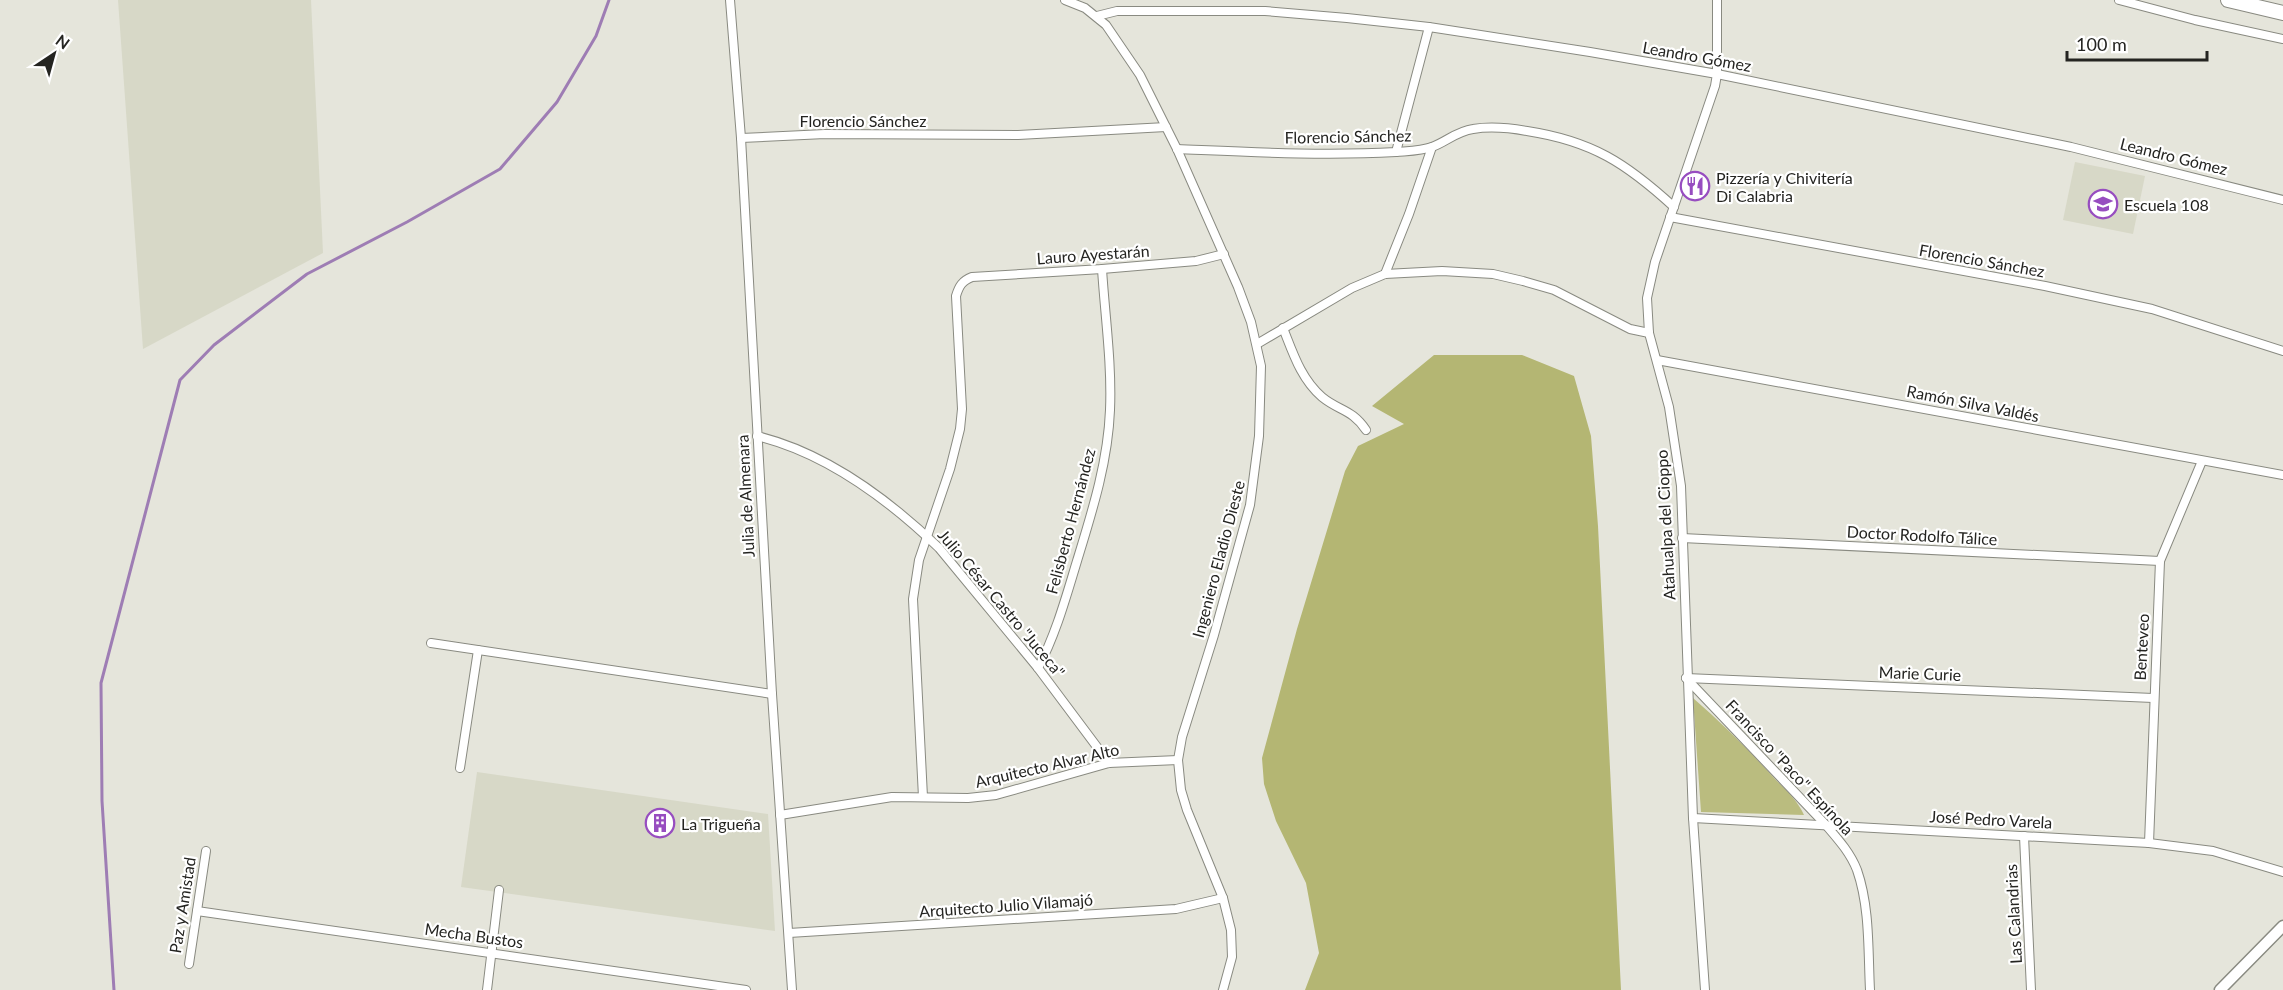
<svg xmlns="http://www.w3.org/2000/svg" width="2283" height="990" font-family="Lato,sans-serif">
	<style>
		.built { fill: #d7d8c7 }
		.green { fill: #babc7f }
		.forest { fill: #b4b673 }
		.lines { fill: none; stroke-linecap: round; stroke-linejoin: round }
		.stream { stroke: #9e7db4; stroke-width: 3 }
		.minor-casing { stroke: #898a81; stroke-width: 10 }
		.tertiary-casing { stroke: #898a81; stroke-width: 13 }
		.trunk-casing { stroke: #898a81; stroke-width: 16 }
		.minor { stroke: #fff; stroke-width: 8 }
		.tertiary { stroke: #fff; stroke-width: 10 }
		.trunk { stroke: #fff; stroke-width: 14 }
		.labels { text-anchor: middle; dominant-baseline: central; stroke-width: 4.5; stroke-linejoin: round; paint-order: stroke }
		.street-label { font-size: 16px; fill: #242421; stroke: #fff }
		.poi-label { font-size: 16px; fill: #242421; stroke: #fff; text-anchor: start }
	</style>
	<rect width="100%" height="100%" fill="#e5e5db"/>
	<!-- built -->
	<g class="built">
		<polygon points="118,0 311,0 323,253 143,349"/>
		<polygon points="2075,162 2145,176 2133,234 2063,220"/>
		<polygon points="477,772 768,814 775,931 461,887"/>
	</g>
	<!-- green -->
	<path class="green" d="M1693,698c29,25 56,52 82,81 11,11 23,22 29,36l-103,-3z"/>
	<!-- forest -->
	<polygon class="forest" points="1434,355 1522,355 1574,376 1591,436 1598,526 1621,990 1305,990 1319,953 1306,883 1276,821 1264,784 1262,758 1297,629 1345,471 1358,446 1404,424 1372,406"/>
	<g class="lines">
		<!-- stream -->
		<polyline class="stream" points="114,990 102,801 101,683 180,380 214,345 307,274 407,222 500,169 557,102 596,36 609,0"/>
		<!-- minor casing -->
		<g class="minor-casing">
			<g id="minor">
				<polyline points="730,0 741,138 772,694 792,990"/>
				<polyline points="1065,0 1085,8 1106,25 1140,75 1177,149 1238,287 1251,322 1261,366 1259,436 1250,505 1214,635 1182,737 1178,760 1181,790 1187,810 1223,898 1231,930 1232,957 1223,990"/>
				<polyline points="2119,0 2195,20 2283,39"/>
				<polyline points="1097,16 1117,11 1265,11 1347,18 1429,27 1590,52 1717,74 2071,147 2283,200"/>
				<polyline points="741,138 825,134 1018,135 1166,127"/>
				<path d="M1177,149c73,3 146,7 219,3 11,-1 25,-1 36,-5 14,-5 25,-16 41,-18 18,-3 37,-1 54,2 65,10 99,32 147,76"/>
				<polyline points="1396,152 1429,27"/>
				<polyline points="1670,217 2045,286 2152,309 2283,351"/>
				<polyline points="1385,274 1409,214 1432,147"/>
				<path d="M1283,328c10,25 18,51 39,69 17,14 30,12 44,33"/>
				<polyline points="1257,344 1352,288 1385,274 1442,271 1493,274 1523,281 1554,290 1630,329 1649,333"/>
				<polyline points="1657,360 2283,475"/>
				<path d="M757,436c70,17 131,63 182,112l99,120 71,95"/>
				<polyline points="1682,538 2160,561"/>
				<polyline points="431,643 772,694"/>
				<path d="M1038,668c18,-34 28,-71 39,-107 15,-49 31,-99 33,-151 2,-46 -5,-94 -8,-141"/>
				<polyline points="1686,678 2153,698"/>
				<path d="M1686,678l139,146c12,14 25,28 32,46 13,37 11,81 13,120"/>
				<polyline points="460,768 478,650"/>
				<path d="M923,797l-10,-198 6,-39 31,-91 10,-40 2,-20 -6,-113c3,-10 6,-15 16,-19l130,-8 94,-8 28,-7"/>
				<polyline points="780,815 892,797 968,798 996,795 1109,763 1178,760"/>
				<polyline points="1693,818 2149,843 2213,851 2283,872"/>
				<polyline points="2024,836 2031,990"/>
				<polyline points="2149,843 2160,561 2202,461"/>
				<polyline points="197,911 746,990"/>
				<polyline points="789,933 1176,909 1223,898"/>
				<polyline points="189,964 206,851"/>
				<polyline points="487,990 499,890"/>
				<polyline points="1705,990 1693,818 1681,486 1669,407 1649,333 1647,298 1655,262 1715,86 1717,74 1717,0"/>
			</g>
		</g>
		<!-- tertiary casing -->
		<g class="tertiary-casing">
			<polyline id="tertiary" points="2220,990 2283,926"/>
		</g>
		<!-- trunk casing -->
		<g class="trunk-casing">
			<polyline id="trunk" points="2228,0 2283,13"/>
		</g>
		<!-- minor -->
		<use href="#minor" class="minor"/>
		<!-- tertiary -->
		<use href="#tertiary" class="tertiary"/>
		<!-- trunk -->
		<use href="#trunk" class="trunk"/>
	</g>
	<!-- icons -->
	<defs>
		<g id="restaurant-ring" transform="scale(1.5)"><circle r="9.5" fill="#fff" stroke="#974dc0" stroke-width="1.5"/><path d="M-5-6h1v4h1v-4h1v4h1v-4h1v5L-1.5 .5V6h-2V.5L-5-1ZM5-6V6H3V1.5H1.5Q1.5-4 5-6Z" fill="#974dc0"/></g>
		<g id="school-ring" transform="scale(1.5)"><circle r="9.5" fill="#fff" stroke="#974dc0" stroke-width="1.5"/><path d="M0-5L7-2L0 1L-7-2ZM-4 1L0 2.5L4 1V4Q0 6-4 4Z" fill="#974dc0"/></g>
		<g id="building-ring" transform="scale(1.5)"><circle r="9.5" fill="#fff" stroke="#974dc0" stroke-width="1.5"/><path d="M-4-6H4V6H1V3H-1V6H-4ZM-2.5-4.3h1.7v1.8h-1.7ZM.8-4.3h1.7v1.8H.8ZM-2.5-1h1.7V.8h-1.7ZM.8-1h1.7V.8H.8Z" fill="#974dc0"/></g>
	</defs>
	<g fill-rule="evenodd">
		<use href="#restaurant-ring" x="1695" y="186"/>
		<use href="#school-ring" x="2103" y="204"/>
		<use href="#building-ring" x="660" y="823"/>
	</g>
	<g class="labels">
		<!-- street labels -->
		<g class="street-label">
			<text transform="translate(1697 56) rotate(10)">Leandro Gómez</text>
			<text x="863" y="120">Florencio Sánchez</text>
			<text transform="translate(1348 136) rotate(-1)">Florencio Sánchez</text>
			<text transform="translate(2174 156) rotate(14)">Leandro Gómez</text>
			<text transform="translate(1093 254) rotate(-4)">Lauro Ayestarán</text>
			<text transform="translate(1982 260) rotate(10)">Florencio Sánchez</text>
			<text transform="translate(1973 403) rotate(11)">Ramón Silva Valdés</text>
			<text transform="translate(745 496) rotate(-93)">Julia de Almenara</text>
			<text transform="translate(1070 521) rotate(-75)">Felisberto Hernández</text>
			<text transform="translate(1665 525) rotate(-93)">Atahualpa del Cioppo</text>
			<text transform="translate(1922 535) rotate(3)">Doctor Rodolfo Tálice</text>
			<text transform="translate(1218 559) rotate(-75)">Ingeniero Eladio Dieste</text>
			<text transform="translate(1002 603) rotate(50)">Julio César Castro "Juceca"</text>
			<text transform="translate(2141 647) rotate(-87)">Benteveo</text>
			<text transform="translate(1920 673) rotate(2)">Marie Curie</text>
			<text transform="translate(1047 765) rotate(-13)">Arquitecto Alvar Alto</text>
			<text transform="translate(1790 767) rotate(47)">Francisco "Paco" Espínola</text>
			<text transform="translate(1991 819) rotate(3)">José Pedro Varela</text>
			<text transform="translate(182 905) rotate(-81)">Paz y Amistad</text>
			<text transform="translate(1006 905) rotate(-4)">Arquitecto Julio Vilamajó</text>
			<text transform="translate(2013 914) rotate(-93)">Las Calandrias</text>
			<text transform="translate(474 935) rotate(8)">Mecha Bustos</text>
		</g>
		<!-- poi labels -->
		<g class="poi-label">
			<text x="1716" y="177">Pizzería y Chivitería<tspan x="1716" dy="18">Di Calabria</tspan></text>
			<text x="2124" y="204">Escuela 108</text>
			<text x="681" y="823">La Trigueña</text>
		</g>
	</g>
	<!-- north arrow -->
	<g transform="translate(54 54) rotate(36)" stroke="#ffffff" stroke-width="4.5" paint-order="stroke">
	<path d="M0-4.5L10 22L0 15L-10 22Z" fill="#242421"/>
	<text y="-9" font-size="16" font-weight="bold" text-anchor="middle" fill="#242421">N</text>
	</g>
	<!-- scale -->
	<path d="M2067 51v9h140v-9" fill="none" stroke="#242421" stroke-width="3"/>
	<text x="2076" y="51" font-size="18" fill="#242421" stroke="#ffffff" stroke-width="4.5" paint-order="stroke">100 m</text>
</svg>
